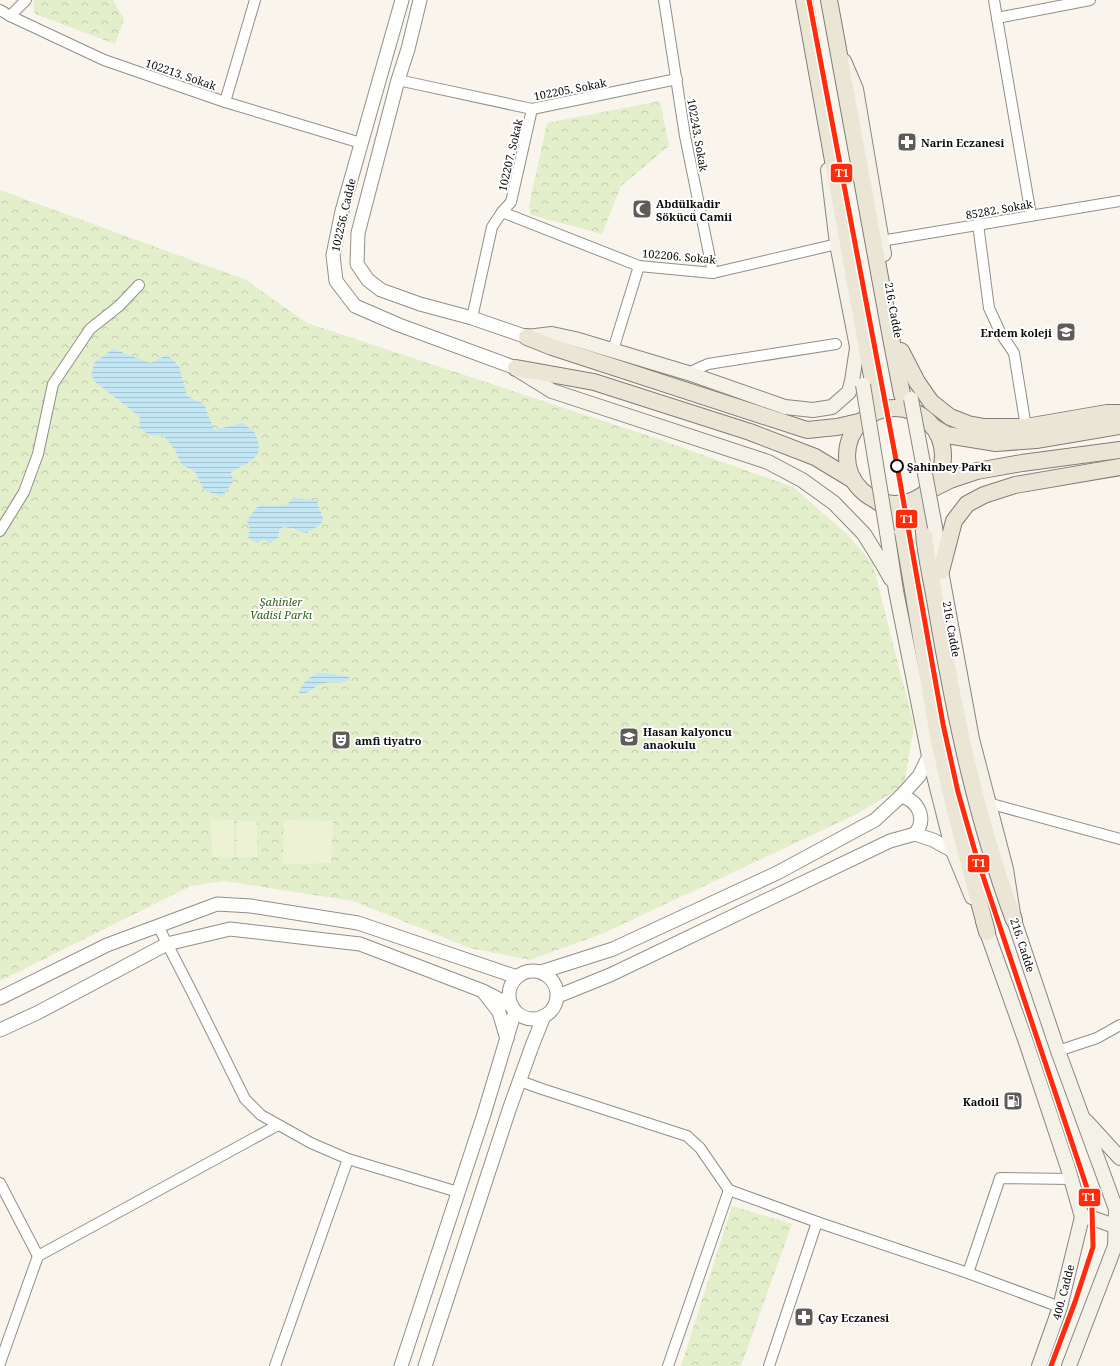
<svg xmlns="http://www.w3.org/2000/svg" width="1120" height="1366" font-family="'Noto Serif',serif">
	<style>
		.park { fill: url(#park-crowns) }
		.pitch { fill: #edf2d5 }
		.water { fill: url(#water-rules) }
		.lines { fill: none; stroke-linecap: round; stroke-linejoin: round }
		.minor-casing { stroke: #918f8b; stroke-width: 12 }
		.tertiary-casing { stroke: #918f8b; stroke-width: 15 }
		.secondary-casing { stroke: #888682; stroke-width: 16 }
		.primary-casing { stroke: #7e7d78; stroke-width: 18 }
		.minor { stroke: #fefefc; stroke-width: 10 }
		.tertiary { stroke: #fefefc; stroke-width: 13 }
		.secondary { stroke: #f4f2e6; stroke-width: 14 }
		.primary { stroke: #ebe5d6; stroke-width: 16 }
		.secondary-bridge-casing { stroke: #888682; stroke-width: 16; stroke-linecap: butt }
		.secondary-bridge { stroke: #f4f2e6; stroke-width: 14 }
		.tram-1-casing { stroke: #fff; stroke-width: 8 }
		.tram-1 { stroke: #ff2b0a; stroke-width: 5 }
		.stop-dot { fill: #fff; stroke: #090909; stroke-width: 2 }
		.labels { text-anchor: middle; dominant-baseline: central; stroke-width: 4; stroke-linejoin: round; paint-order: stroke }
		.street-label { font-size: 11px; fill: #090909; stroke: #fff }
		.poi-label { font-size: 11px; font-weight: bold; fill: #090909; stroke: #fff; text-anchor: start }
		.stop-label { font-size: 11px; font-weight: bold; fill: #090909; stroke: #fff; text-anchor: start }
		.park-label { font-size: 11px; font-style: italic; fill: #2d601a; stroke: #fff }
		.line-badge { stroke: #fff; stroke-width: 1.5 }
		.badge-label { font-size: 11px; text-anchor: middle; font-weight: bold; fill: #fff }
	</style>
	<defs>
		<pattern id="park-crowns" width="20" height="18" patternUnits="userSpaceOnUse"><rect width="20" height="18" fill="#e3eecb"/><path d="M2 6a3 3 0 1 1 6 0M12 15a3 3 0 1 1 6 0" fill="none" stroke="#c1cbad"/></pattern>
		<pattern id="water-rules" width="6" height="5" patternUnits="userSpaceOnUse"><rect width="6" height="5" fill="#c2e6f4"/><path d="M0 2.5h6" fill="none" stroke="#a5c4d0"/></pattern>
	</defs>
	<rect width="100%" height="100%" fill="#f9f5ec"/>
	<!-- park -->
	<g class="park">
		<polygon points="35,0 113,0 124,19 115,44 35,14 33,2"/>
		<polygon points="660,101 669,146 621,186 602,234 531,215 529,206 547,123"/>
		<polygon points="0,190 246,280 307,323 661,440 793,487 847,534 873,564 894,648 914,725 904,786 855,815 604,933 530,960 470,948 353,901 224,881 191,886 0,981"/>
		<polygon points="732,1206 792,1224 741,1366 681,1366"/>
	</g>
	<!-- pitch -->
	<g class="pitch">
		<polygon points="211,819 234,820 234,857 212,857"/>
		<polygon points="284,820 333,821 331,863 283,864"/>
		<polygon points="237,821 257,821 257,857 236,857"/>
	</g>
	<!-- water -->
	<g class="water">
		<polygon points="113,349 150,363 167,355 179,366 187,396 204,404 214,430 243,423 255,433 259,445 258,454 251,461 231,472 233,481 222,497 204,490 195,472 181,464 175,450 164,436 149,435 139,428 140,417 93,380 92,373 94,363"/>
		<path d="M294,498l14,1 9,2 6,18c-3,9 -10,8 -16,14 -10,-2 -14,-6 -24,-6l-4,4v6l-9,6 -7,-4c-5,6 -10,3 -15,-2l2,-8 -3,-8 9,-13 5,-3 13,1 12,-1z"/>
		<path d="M318,673l14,1 17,3 -1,4c-10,3 -20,-1 -29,4 -8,4 -11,10 -20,8 3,-10 9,-15 19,-20z"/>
	</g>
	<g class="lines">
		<!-- minor casing -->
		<g class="minor-casing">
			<g id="minor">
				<polyline points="664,0 685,136 713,273"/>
				<polyline points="994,0 997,18 1090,0"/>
				<polyline points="0,10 10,16 104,60 225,102 361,143"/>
				<polyline points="10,16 26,0"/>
				<polyline points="997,18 1031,215"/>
				<polyline points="398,80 532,109 677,79"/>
				<polyline points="225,102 255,0"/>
				<polyline points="502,212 639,266 713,273 837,244"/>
				<polyline points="978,224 989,308 1001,334 1014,353 1026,427"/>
				<polyline points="881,241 1120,201"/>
				<polyline points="472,318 492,227 502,212 511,202 532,109"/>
				<polyline points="613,350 639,266"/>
				<polyline points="688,373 708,364 836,344"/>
				<polyline points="0,531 24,492 38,454 53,384 90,329 119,306 139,285"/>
				<polyline points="988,803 1120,839"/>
				<polyline points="158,926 193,994 245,1099 261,1115 311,1143 348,1159 458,1192"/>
				<polyline points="1058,1051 1097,1038 1120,1025"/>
				<polyline points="520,1081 542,1089 687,1136 700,1148 729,1190 817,1222 968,1273 1060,1307"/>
				<polyline points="0,1183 38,1256"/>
				<polyline points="968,1273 1000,1178 1071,1179"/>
				<polyline points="0,1363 38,1256 278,1125"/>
				<polyline points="275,1366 348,1159"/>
				<polyline points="668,1366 729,1190"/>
				<polyline points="769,1366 817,1222"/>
			</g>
		</g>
		<!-- tertiary casing -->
		<g class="tertiary-casing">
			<g id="tertiary">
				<polyline points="402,0 342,211 333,255 336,281 355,306 399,325 516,368"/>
				<polyline points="420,0 408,49 398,80 358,233 357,264 368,280 381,290 420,304 472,318 527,337"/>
				<path d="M901,796c18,5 26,23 14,38"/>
				<circle cx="533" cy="995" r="24"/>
				<polyline points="541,972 613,949 777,873 875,820 901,796 919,776 929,756"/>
				<polyline points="485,994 499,1012 507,1039"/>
				<polyline points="558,996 610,975 890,841 915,834 933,840 953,851"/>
				<polyline points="0,998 107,945 217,904 251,906 358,923 517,977"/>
				<polyline points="0,1030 37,1013 167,944 230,929 360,944 483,991 512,1006"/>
				<polyline points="401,1366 484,1114 515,1011"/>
				<polyline points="425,1366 509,1110 532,1046 544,1016"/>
			</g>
		</g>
		<!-- secondary casing -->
		<g class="secondary-casing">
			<g id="secondary">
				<polyline points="844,61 856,89 884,254"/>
				<polyline points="828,170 837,244 859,357"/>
				<polyline points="527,337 552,334 575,339 688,373 785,407 813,410 832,407 849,392 852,381 857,348"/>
				<polyline points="518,370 552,391 768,462 802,480 834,503 864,534 882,563 891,579"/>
				<polyline points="935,527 941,571 972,739 1006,869 1014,920 1058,1051 1116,1209 1115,1246 1069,1366"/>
				<polyline points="887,532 896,591 929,756 953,851 972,897"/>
				<polyline points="983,921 1026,1042 1068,1168 1082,1217"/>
				<polyline points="1086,1121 1120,1158"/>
				<polyline points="1082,1217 1092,1218 1120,1228"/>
				<polyline points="1039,1366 1060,1307 1082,1217"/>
			</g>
		</g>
		<!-- primary casing -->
		<g class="primary-casing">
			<g id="primary">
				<polyline points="804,0 873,382 874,398 872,414"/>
				<polyline points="829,0 892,343 902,394 908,410"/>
				<polyline points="527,337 552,347 807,430 837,427 863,421"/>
				<polyline points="901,351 917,382 931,402 950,417 968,424 984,427 1026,427 1107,413 1120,413"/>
				<polyline points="516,368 594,382 750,432 815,457 853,480"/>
				<circle cx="895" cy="456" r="48"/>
				<polyline points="933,427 947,435 996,443 1036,440 1120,426"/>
				<polyline points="930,490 950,480 977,471 1022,463 1120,450"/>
				<path d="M925,494c-6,37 5,75 11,111 18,107 40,213 78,315"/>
				<polyline points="878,502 891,509 903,532 938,736 953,803 987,932"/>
				<polyline points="941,571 954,521 967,504 984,495 1015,485 1120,467"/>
			</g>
		</g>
		<!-- minor -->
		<use href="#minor" class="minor"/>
		<!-- tertiary -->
		<use href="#tertiary" class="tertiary"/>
		<!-- secondary -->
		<use href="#secondary" class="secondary"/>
		<!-- primary -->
		<use href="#primary" class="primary"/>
		<!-- secondary-bridge casing -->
		<g class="secondary-bridge-casing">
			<g id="secondary-bridge">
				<polyline points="863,385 887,532"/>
				<polyline points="911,399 935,527"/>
			</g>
		</g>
		<!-- secondary-bridge -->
		<use href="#secondary-bridge" class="secondary-bridge"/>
		<!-- tram-1 casing -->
		<g class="tram-1-casing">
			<polyline id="tram-1" points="809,0 897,465 943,724 958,792 976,855 1086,1185 1092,1208 1093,1247 1075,1302 1051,1366"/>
		</g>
		<!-- tram-1 -->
		<use href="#tram-1" class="tram-1"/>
	</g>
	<!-- icons -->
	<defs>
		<g id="pharmacy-square" transform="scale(1)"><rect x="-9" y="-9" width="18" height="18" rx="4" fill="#5d5c58" stroke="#fff"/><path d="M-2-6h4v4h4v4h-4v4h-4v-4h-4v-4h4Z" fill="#fff"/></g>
		<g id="mosque-square" transform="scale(1)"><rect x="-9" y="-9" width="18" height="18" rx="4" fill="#5d5c58" stroke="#fff"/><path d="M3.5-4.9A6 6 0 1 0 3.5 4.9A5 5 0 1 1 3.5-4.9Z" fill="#fff"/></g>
		<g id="school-square" transform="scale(1)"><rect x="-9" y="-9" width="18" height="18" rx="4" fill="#5d5c58" stroke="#fff"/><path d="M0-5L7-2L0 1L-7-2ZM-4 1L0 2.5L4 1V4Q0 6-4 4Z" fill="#fff"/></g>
		<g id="theatre-square" transform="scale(1)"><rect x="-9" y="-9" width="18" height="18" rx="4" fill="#5d5c58" stroke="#fff"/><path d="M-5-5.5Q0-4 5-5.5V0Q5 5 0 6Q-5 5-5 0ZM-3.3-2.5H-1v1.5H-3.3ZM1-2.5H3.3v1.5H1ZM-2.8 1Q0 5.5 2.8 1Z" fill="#fff"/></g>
		<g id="fuel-square" transform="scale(1)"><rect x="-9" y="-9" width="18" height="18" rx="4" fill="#5d5c58" stroke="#fff"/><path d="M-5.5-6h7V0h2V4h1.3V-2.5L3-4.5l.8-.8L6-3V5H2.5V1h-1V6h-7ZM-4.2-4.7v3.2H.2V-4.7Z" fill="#fff"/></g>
	</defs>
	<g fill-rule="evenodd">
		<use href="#pharmacy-square" x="907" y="142"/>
		<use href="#mosque-square" x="642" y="209"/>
		<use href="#school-square" x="1066" y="332"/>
		<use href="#school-square" x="629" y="737"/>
		<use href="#theatre-square" x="341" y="740"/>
		<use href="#fuel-square" x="1013" y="1101"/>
		<use href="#pharmacy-square" x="804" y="1317"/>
	</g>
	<!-- markers -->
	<circle class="stop-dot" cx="897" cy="466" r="6"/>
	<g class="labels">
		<!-- street labels -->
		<g class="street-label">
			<text transform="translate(181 74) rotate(19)">102213. Sokak</text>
			<text transform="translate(570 89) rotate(-11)">102205. Sokak</text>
			<text transform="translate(698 135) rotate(80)">102243. Sokak</text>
			<text transform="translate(510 155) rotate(-77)">102207. Sokak</text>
			<text transform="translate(999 209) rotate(-10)">85282. Sokak</text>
			<text transform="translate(343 215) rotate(-77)">102256. Cadde</text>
			<text transform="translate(679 256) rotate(5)">102206. Sokak</text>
			<text transform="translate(894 310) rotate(80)">216. Cadde</text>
			<text transform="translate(952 629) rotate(80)">216. Cadde</text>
			<text transform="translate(1023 945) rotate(72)">216. Cadde</text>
			<text transform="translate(1063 1292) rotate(-75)">400. Cadde</text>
		</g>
		<!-- poi labels -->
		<g class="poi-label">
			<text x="921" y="142">Narin Eczanesi</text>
			<text x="656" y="203">Abdülkadir<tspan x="656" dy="13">Sökücü Camii</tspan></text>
			<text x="1052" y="332" text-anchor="end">Erdem koleji</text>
			<text x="643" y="731">Hasan kalyoncu<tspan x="643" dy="13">anaokulu</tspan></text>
			<text x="355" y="740">amfi tiyatro</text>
			<text x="999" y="1101" text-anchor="end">Kadoil</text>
			<text x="818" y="1317">Çay Eczanesi</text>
		</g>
		<!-- stop labels -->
		<g class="stop-label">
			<text x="907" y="466">Şahinbey Parkı</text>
		</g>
		<!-- park labels -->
		<g class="park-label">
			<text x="281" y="601">Şahinler<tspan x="281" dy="13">Vadisi Parkı</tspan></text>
		</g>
	</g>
	<g class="line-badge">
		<rect x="830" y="163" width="23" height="20" rx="4" fill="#ff2b0a"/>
		<rect x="895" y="509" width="23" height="20" rx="4" fill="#ff2b0a"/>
		<rect x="967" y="854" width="23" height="19" rx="4" fill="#ff2b0a"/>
		<rect x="1078" y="1188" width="23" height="19" rx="4" fill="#ff2b0a"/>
	</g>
	<g class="badge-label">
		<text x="842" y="177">T1</text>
		<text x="907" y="523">T1</text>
		<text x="979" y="867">T1</text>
		<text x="1089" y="1201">T1</text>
	</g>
</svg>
